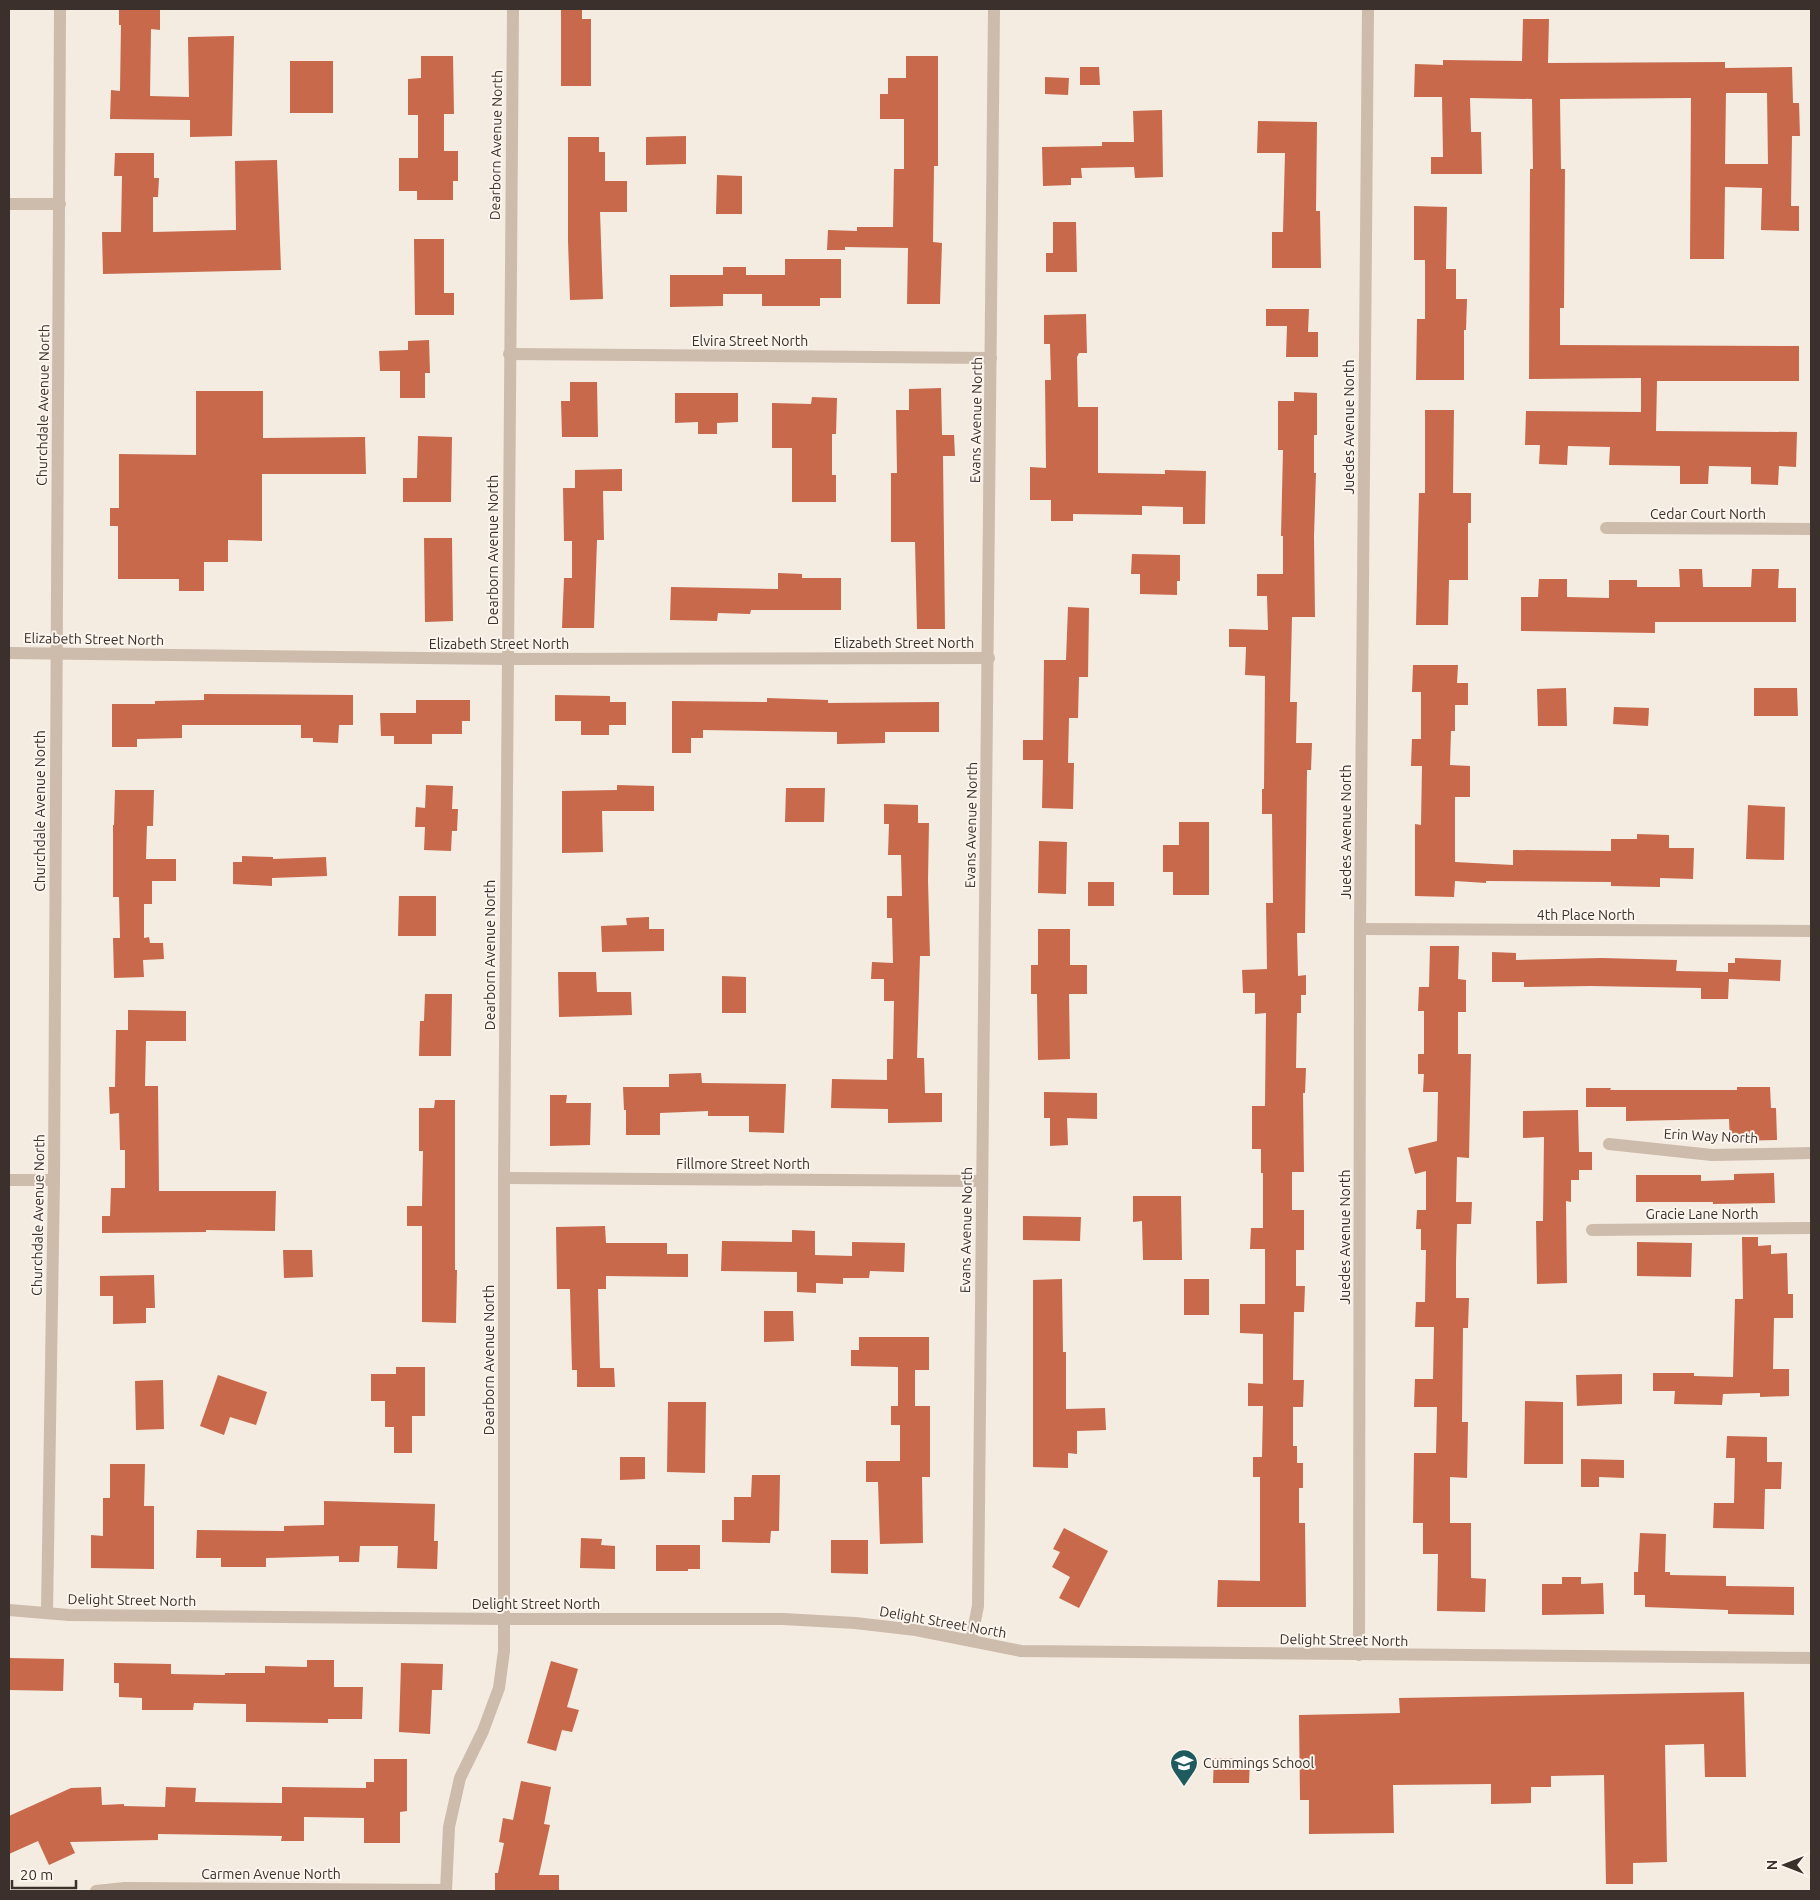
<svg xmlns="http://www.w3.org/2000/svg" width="1820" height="1900" font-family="Ubuntu,sans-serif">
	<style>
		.building { fill: #c8694b; fill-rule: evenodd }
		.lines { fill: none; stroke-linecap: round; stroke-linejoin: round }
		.street { stroke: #cdbbac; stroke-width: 12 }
		.labels { text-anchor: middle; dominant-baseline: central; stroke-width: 4; stroke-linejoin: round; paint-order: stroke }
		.street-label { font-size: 14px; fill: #3b302b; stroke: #fbf5ee }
		.poi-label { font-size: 14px; fill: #3b302b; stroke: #fbf5ee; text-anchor: start }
	</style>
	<rect width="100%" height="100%" fill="#f4ebe1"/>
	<!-- building -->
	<g class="building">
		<polygon points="119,9 160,9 160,30 151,29 150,96 189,97 188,37 234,36 232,136 190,137 190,120 110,119 111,90 120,91 121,25 119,25"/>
		<polygon points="561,9 582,9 582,19 591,19 591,86 561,86"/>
		<path d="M1523,19h26l-1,44 177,-1v6l67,-1 1,36h6l1,33h-8l-1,70h8v25l-38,-1 1,-42 -37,-1 -1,72h-34l1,-161 -131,1 1,70h4l-1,139h-4v37l239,1v35h-142l-1,50 141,1 -1,35 -17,-1 -1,19 -27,-1v-17l-42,-1 -1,18h-28v-18l-71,-1 1,-18 -42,-1 -1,19 -28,-1 1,-19h-15l1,-34 115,1v-34l-112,1 1,-210h3l-1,-70 -62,-1 1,34h10l1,42h-51v-17h12l-1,-60h-28l1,-33 28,1v-5l79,1zM1726,93h41l1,71h-43z"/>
		<polygon points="421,56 453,56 454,114 444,114 444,151 458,151 458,181 453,181 453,200 417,200 417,191 399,191 399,158 418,158 418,115 408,115 408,79 421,78"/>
		<polygon points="906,56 938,56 938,166 934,166 933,242 942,243 940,304 907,304 908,248 845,247 845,250 827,250 828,230 857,231 857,227 893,227 894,169 904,169 904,119 880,119 880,94 888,94 888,78 906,78"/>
		<rect x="290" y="61" width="43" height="52"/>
		<polygon points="1080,67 1099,67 1100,85 1080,85"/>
		<polygon points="1045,77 1069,78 1068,95 1045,94"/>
		<polygon points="1162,110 1163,177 1135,178 1134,167 1081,168 1082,178 1071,178 1071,185 1043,186 1042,147 1102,146 1102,142 1134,142 1133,111"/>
		<polygon points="1258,121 1317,122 1316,211 1320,211 1321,268 1272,268 1272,232 1283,232 1285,153 1257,153"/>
		<polygon points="686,136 686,164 646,165 646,137"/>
		<polygon points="568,137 599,137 599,152 605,152 605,181 627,181 627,212 600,212 603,299 570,300 568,241"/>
		<polygon points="115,153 154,153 154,178 159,178 158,197 153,197 153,232 236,230 235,161 277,160 281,270 103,274 102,232 121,232 122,176 114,176"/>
		<polygon points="717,175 742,176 742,214 716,214"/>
		<polygon points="1414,206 1447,207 1446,269 1456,269 1456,299 1467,299 1466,330 1464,330 1464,380 1416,380 1417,319 1425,319 1425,260 1414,260"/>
		<polygon points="1053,222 1076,222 1077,272 1046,272 1046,253 1053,253"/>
		<polygon points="414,239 444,239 444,293 454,293 454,315 415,315"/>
		<polygon points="785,259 841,259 841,298 820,298 820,306 762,306 762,294 723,294 723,306 670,307 670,275 723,275 723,267 746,267 746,275 785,275"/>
		<polygon points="1266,309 1309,309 1308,332 1318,332 1318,357 1286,357 1287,326 1266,326"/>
		<polygon points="1086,314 1087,353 1079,353 1077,357 1078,407 1098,407 1098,473 1165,474 1165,470 1206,471 1205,524 1183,524 1183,507 1142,506 1142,515 1073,514 1073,521 1051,521 1051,500 1030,500 1030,467 1046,468 1045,380 1051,380 1050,344 1044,344 1044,315"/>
		<polygon points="429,340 430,373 425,373 425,398 400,398 400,371 380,371 379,351 408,350 408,341"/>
		<polygon points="570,382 597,382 598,437 562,437 561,401 570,401"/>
		<polygon points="941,388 942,435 954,435 955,456 943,456 945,629 917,629 915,542 891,542 891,473 897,473 896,410 909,410 909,389"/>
		<polygon points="196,391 263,391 263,438 365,437 366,474 262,474 262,541 228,540 228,562 204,562 204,591 179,591 179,579 118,579 118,526 110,526 110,508 119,508 119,454 196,455"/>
		<polygon points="1294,392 1317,393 1317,435 1314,435 1314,473 1316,473 1314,536 1315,617 1292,617 1290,702 1297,702 1296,743 1312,743 1311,770 1307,770 1305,933 1297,933 1298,976 1306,975 1306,995 1301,995 1301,1013 1297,1013 1296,1068 1306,1068 1305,1093 1303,1093 1304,1172 1292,1172 1292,1210 1304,1210 1304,1250 1296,1250 1296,1286 1305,1286 1304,1312 1294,1312 1293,1380 1304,1380 1303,1407 1293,1407 1293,1446 1297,1446 1297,1463 1303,1463 1303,1488 1299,1488 1299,1523 1305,1523 1306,1607 1217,1607 1218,1580 1260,1581 1260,1477 1253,1477 1253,1457 1262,1457 1263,1406 1248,1406 1248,1383 1263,1384 1263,1334 1240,1333 1240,1304 1265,1304 1265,1249 1250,1249 1251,1228 1263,1228 1263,1173 1261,1173 1261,1149 1252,1149 1252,1106 1265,1106 1266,1013 1255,1014 1255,993 1243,993 1242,970 1267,969 1266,903 1273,903 1272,814 1262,814 1262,789 1264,789 1265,676 1245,675 1246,647 1229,647 1229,629 1268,630 1267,596 1257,596 1257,574 1283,574 1283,536 1281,536 1283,450 1278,450 1278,401 1294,401"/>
		<polygon points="675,393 738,393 738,422 717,423 717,434 698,434 698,422 675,423"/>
		<polygon points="812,397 837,398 836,434 832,434 832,475 836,475 836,502 792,502 792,448 772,448 772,403 811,404"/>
		<polygon points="1425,410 1454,410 1453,493 1471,493 1471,523 1468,523 1468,580 1449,580 1448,625 1416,625 1419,493 1425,493"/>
		<polygon points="418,436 452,437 451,502 403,502 403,478 417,478"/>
		<polygon points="622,469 622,491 603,491 604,540 597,540 594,628 562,628 564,578 572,578 572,541 564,541 563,488 575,488 575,470"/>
		<polygon points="424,538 452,538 453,621 425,622"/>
		<polygon points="1132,554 1180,555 1180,581 1177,581 1177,595 1140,594 1140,574 1131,574"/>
		<polygon points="1679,569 1702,569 1703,587 1751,587 1752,569 1779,569 1778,588 1796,588 1796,622 1655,622 1655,633 1521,631 1521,597 1538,597 1539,579 1567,579 1567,597 1609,598 1609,580 1637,580 1637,587 1680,587"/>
		<polygon points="778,573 802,574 802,578 841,578 841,610 751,610 750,614 718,613 717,621 670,620 671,587 778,589"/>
		<polygon points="1068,607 1089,608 1088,677 1079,677 1078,718 1069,718 1068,763 1074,763 1073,809 1042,808 1043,760 1023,760 1023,740 1043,740 1044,660 1066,660"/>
		<polygon points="1413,665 1458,665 1457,683 1468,683 1468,705 1455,705 1455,731 1451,731 1450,765 1470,766 1470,797 1455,797 1455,862 1513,865 1513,850 1611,851 1611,839 1637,839 1637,834 1669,835 1669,848 1694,848 1693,879 1660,878 1660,887 1611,886 1611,882 1486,881 1486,883 1455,881 1454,897 1415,896 1415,824 1421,825 1422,766 1411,766 1412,739 1421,739 1421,692 1412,692"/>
		<polygon points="1566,688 1567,726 1538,726 1537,689"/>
		<polygon points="1754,688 1797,688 1798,716 1754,716"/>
		<polygon points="204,694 353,695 353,725 339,725 338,743 313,742 313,738 301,738 301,725 182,725 182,738 137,739 137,747 112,747 112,704 155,704 155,701 204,700"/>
		<polygon points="555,695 610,696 610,702 626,702 626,725 609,725 609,735 581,735 581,721 555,721"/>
		<polygon points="767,698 828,700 828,703 939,702 939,732 885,732 885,743 837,744 837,732 703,730 703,738 691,738 691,753 672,753 672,701 767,702"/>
		<polygon points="416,700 470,700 470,721 462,721 462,734 432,734 432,744 394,744 394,736 381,736 380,713 416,713"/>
		<polygon points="1614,707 1649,708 1648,726 1613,724"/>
		<polygon points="426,785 453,786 452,809 458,809 457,831 452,831 451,851 424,850 425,827 415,827 416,807 425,808"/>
		<polygon points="617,785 654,786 654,811 602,811 603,852 562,853 562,791 617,790"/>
		<polygon points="786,788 825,788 824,822 785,822"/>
		<polygon points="115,790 154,790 153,826 147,826 146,859 176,859 176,881 152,881 152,904 144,904 144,938 149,937 150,943 163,943 164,959 143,960 144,977 114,978 113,938 120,938 119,897 113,897 113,825 114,825"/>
		<polygon points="884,804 918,805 918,823 929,823 928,880 930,956 920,956 917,1058 924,1058 925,1093 942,1093 942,1122 888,1123 888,1109 831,1108 832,1079 887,1080 887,1059 893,1059 894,1001 884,1001 884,979 871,979 872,962 893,963 892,918 887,918 887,896 902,896 901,855 888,855 889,824 884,824"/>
		<polygon points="1748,805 1785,807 1784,860 1746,859"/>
		<polygon points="1179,822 1209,822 1209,895 1173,895 1173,872 1163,872 1163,845 1179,845"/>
		<polygon points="1039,841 1067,842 1066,894 1038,893"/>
		<polygon points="242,856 273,857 273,859 326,857 327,876 272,878 272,886 233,884 233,862 242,862"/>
		<rect x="1088" y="882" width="26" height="24"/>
		<polygon points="399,896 436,896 436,936 398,936"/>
		<polygon points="649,917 649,929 664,929 664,951 602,952 601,926 627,925 626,918"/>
		<polygon points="1038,929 1070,929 1070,965 1087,965 1087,994 1069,994 1070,1059 1038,1060 1037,994 1031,994 1031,965 1038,965"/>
		<polygon points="1430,946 1459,946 1458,979 1466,980 1466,1012 1458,1012 1458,1054 1471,1054 1469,1158 1457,1157 1456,1202 1472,1202 1471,1224 1457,1224 1456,1262 1456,1298 1469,1298 1468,1328 1463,1328 1462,1422 1468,1422 1467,1478 1450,1477 1450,1523 1471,1523 1471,1578 1486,1579 1485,1612 1437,1611 1438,1554 1423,1554 1423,1523 1413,1523 1414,1453 1436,1453 1437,1407 1414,1407 1415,1379 1433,1379 1434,1327 1415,1327 1416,1302 1425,1302 1426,1250 1421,1250 1421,1229 1416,1229 1417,1210 1426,1210 1426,1171 1415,1174 1408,1148 1437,1141 1438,1092 1423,1092 1424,1074 1418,1074 1418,1054 1424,1054 1424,1011 1418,1011 1419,987 1429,987"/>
		<polygon points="1492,952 1516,953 1516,960 1602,958 1677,960 1676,971 1728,972 1728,963 1735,963 1735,958 1781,960 1780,981 1729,979 1728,999 1701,999 1701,988 1591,986 1524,987 1524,982 1492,982"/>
		<polygon points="558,972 596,972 597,992 631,992 632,1015 559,1017"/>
		<polygon points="722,976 746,977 746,1013 722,1013"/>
		<polygon points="425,994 452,994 451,1056 419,1056 420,1021 424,1021"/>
		<polygon points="128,1010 186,1011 186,1041 146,1041 145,1086 158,1086 159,1191 276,1191 275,1231 206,1230 206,1232 102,1233 102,1216 110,1216 111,1188 125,1188 125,1150 120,1150 119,1113 110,1114 109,1087 115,1087 116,1030 128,1030"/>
		<polygon points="701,1073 702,1083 786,1084 784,1133 749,1132 749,1116 708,1116 708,1111 660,1113 660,1135 626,1135 626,1110 624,1110 623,1087 669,1087 669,1074"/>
		<polygon points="1737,1087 1770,1087 1771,1108 1776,1108 1777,1140 1730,1141 1729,1119 1626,1121 1626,1107 1586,1107 1586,1088 1611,1088 1610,1090 1737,1090"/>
		<polygon points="1044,1092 1097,1093 1097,1119 1067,1118 1068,1145 1050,1146 1050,1118 1044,1118"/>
		<polygon points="550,1095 567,1095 566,1103 591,1103 590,1145 550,1146"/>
		<polygon points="435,1100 455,1100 455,1270 457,1270 456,1323 422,1322 422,1226 407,1226 407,1206 422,1206 423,1151 419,1151 419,1108 434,1108"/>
		<polygon points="1578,1110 1579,1152 1592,1152 1592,1170 1579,1170 1579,1180 1571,1180 1571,1202 1566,1201 1567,1283 1537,1284 1536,1221 1543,1221 1544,1137 1523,1138 1523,1111"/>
		<polygon points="1774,1173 1775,1203 1713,1204 1713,1202 1636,1202 1636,1175 1701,1175 1701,1181 1734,1180 1734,1174"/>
		<polygon points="1133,1196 1181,1196 1182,1260 1143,1260 1142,1221 1133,1222"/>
		<polygon points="1023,1216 1081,1217 1080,1241 1023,1240"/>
		<polygon points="605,1226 606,1243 667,1243 667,1254 688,1254 688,1277 606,1276 606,1289 598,1289 600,1368 614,1368 615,1387 577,1387 577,1370 572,1370 570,1289 557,1289 556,1227"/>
		<polygon points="792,1230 815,1231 815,1255 852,1256 852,1242 905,1243 904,1272 870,1271 869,1278 843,1278 843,1284 816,1283 816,1293 797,1292 797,1272 721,1271 722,1241 792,1242"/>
		<polygon points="1742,1237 1758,1237 1758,1246 1771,1245 1771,1254 1787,1253 1788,1294 1793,1294 1793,1318 1774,1318 1773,1369 1789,1369 1789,1396 1760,1397 1760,1393 1723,1394 1722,1405 1674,1404 1675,1391 1653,1391 1653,1373 1694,1373 1694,1376 1733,1377 1735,1299 1743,1299"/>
		<polygon points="1637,1242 1692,1243 1691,1277 1637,1276"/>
		<polygon points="283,1250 312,1250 313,1277 284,1278"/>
		<polygon points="154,1275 155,1308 146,1308 146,1323 113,1324 113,1296 100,1296 100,1276"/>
		<polygon points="1062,1279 1063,1352 1066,1352 1066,1409 1105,1408 1106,1430 1077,1431 1077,1454 1068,1453 1068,1468 1033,1467 1033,1280"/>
		<rect x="1184" y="1279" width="25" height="36"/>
		<polygon points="764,1311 793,1311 794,1341 764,1342"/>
		<polygon points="859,1337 929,1337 929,1370 915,1370 915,1406 930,1406 930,1477 922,1477 923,1543 880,1544 878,1482 866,1482 866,1461 900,1461 900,1425 891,1425 891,1406 898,1406 898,1367 851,1366 851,1350 859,1350"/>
		<polygon points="396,1367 425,1367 425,1416 412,1416 412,1453 394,1453 394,1427 385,1427 385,1401 371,1401 371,1374 396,1374"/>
		<polygon points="1622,1374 1622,1404 1577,1406 1576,1375"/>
		<polygon points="218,1375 267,1392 256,1425 230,1417 224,1435 200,1426"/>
		<polygon points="163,1380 164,1429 136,1430 135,1381"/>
		<polygon points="1525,1401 1563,1402 1563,1464 1524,1464"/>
		<polygon points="668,1402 706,1402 705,1473 667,1472"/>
		<polygon points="1727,1436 1767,1437 1767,1462 1782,1462 1781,1489 1765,1489 1764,1529 1713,1528 1714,1503 1734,1503 1735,1458 1726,1458"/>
		<polygon points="620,1457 645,1457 645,1479 620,1480"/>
		<polygon points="1581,1459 1624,1460 1624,1478 1599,1477 1599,1487 1581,1487"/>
		<polygon points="110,1464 145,1464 144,1506 154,1506 154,1569 91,1568 91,1535 103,1536 103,1498 110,1498"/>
		<polygon points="752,1475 780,1475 779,1531 771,1531 770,1543 722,1542 722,1520 734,1520 734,1497 751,1497"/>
		<polygon points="324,1501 435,1504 434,1541 438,1541 437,1569 397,1568 398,1546 360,1546 359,1562 339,1562 339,1556 266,1558 266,1567 221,1567 221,1558 196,1558 197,1530 284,1531 284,1526 324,1525"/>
		<polygon points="1064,1528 1108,1551 1079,1608 1059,1598 1070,1577 1052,1567 1060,1552 1053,1549"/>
		<polygon points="1640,1533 1666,1534 1665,1572 1670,1572 1670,1575 1726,1576 1726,1586 1794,1587 1794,1615 1728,1614 1728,1610 1645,1607 1645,1595 1634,1595 1634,1572 1638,1572"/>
		<polygon points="581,1538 602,1539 601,1545 615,1546 615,1569 580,1568"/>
		<polygon points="831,1540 868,1540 868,1574 831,1573"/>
		<polygon points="656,1545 700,1545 700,1569 688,1569 688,1571 656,1571"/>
		<polygon points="1562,1577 1581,1577 1581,1584 1603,1583 1604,1614 1542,1615 1542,1584 1562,1584"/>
		<polygon points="9,1658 64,1659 63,1691 9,1690"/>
		<polygon points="307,1660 334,1660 334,1687 363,1687 362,1719 328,1719 328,1723 246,1722 246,1704 194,1703 193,1710 142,1710 142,1698 119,1697 119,1683 114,1683 114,1663 171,1664 171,1674 225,1675 225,1673 265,1673 265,1666 307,1667"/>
		<polygon points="551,1661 578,1669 567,1707 579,1710 572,1732 562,1730 556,1751 527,1743"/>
		<polygon points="401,1663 443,1664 442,1690 432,1690 430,1734 399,1732"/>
		<polygon points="1744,1692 1746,1777 1705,1777 1704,1744 1665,1745 1667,1862 1633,1863 1633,1884 1606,1884 1604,1775 1551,1776 1551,1787 1531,1787 1531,1803 1491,1804 1491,1784 1393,1785 1394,1833 1309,1834 1309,1800 1300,1800 1299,1715 1400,1713 1399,1698"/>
		<polygon points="1214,1758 1250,1759 1249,1783 1213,1783"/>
		<polygon points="374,1759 407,1759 407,1811 400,1812 400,1843 364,1843 364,1818 304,1817 304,1841 281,1841 282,1836 158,1834 158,1840 70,1842 75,1853 49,1865 38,1841 9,1854 9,1816 71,1788 101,1787 102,1805 124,1804 124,1806 165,1807 166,1787 196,1788 195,1802 282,1803 282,1787 366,1788 366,1782 374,1782"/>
		<polygon points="521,1781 551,1787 544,1824 550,1825 539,1875 559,1875 559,1891 495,1891 495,1873 498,1873 504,1843 499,1842 503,1818 513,1820"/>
	</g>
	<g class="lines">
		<!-- street -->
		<g class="street">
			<polyline points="9,204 60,204"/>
			<polyline points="509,354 991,358"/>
			<polyline points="1606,528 1811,529"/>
			<polyline points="9,653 507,659 989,658"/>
			<polyline points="1360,929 1811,931"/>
			<polyline points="1609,1144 1712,1155 1811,1153"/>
			<polyline points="504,1178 982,1181"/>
			<polyline points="9,1180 54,1180"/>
			<polyline points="1592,1230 1811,1228"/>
			<polyline points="9,1610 69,1615 505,1619 783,1619 855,1623 916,1630 1021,1651 1811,1658"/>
			<polyline points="47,1612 54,1180 60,9"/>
			<polyline points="971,1641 978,1606 994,9"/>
			<polyline points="1359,1655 1360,929 1368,9"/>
			<polyline points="96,1891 125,1888 446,1890"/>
			<polyline points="446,1891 449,1827 460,1778 483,1731 499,1688 504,1651 504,1178 513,9"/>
		</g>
	</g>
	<!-- icons -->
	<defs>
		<g id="school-pin" transform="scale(1.4375)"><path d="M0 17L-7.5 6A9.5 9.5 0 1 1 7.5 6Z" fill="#1f5a5e" stroke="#fbf5ee"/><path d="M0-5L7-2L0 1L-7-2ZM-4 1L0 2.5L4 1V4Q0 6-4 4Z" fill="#fff"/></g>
	</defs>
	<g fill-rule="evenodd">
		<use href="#school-pin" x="1184" y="1763"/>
	</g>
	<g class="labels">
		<!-- street labels -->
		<g class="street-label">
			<text transform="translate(496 145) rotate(-89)">Dearborn Avenue North</text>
			<text x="750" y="341">Elvira Street North</text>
			<text transform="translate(43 405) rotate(-89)">Churchdale Avenue North</text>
			<text transform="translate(976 420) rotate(-89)">Evans Avenue North</text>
			<text transform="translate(1349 427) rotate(-90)">Juedes Avenue North</text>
			<text x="1708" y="514">Cedar Court North</text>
			<text transform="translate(493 550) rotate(-90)">Dearborn Avenue North</text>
			<text transform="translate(94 639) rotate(1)">Elizabeth Street North</text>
			<text x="904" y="643">Elizabeth Street North</text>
			<text x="499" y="644">Elizabeth Street North</text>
			<text transform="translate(40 811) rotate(-90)">Churchdale Avenue North</text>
			<text transform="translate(971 825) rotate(-89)">Evans Avenue North</text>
			<text transform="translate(1346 832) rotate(-90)">Juedes Avenue North</text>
			<text x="1586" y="915">4th Place North</text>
			<text transform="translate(490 955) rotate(-90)">Dearborn Avenue North</text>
			<text transform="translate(1711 1136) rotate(3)">Erin Way North</text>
			<text x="743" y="1164">Fillmore Street North</text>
			<text x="1702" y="1214">Gracie Lane North</text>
			<text transform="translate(38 1215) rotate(-89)">Churchdale Avenue North</text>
			<text transform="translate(966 1230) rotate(-89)">Evans Avenue North</text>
			<text transform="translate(1345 1237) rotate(-90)">Juedes Avenue North</text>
			<text transform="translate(489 1360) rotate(-90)">Dearborn Avenue North</text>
			<text transform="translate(132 1600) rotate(1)">Delight Street North</text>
			<text x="536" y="1604">Delight Street North</text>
			<text transform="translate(943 1622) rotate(10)">Delight Street North</text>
			<text transform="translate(1344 1640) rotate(1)">Delight Street North</text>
			<text x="271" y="1874">Carmen Avenue North</text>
		</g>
		<!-- poi labels -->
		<g class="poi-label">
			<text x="1203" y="1763">Cummings School</text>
		</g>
	</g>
	<!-- border -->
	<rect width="1820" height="1900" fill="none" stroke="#3b302b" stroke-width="20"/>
	<!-- north arrow -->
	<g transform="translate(1785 1865) rotate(270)" stroke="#fbf5ee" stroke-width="4" paint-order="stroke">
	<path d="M0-4L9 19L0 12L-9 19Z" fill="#3b302b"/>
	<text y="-8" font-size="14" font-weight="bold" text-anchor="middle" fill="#3b302b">N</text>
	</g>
	<!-- scale -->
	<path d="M12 1880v8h64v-8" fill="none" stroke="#3b302b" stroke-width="2.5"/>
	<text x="20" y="1880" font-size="15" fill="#3b302b" stroke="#fbf5ee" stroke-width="4" paint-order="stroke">20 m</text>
</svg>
